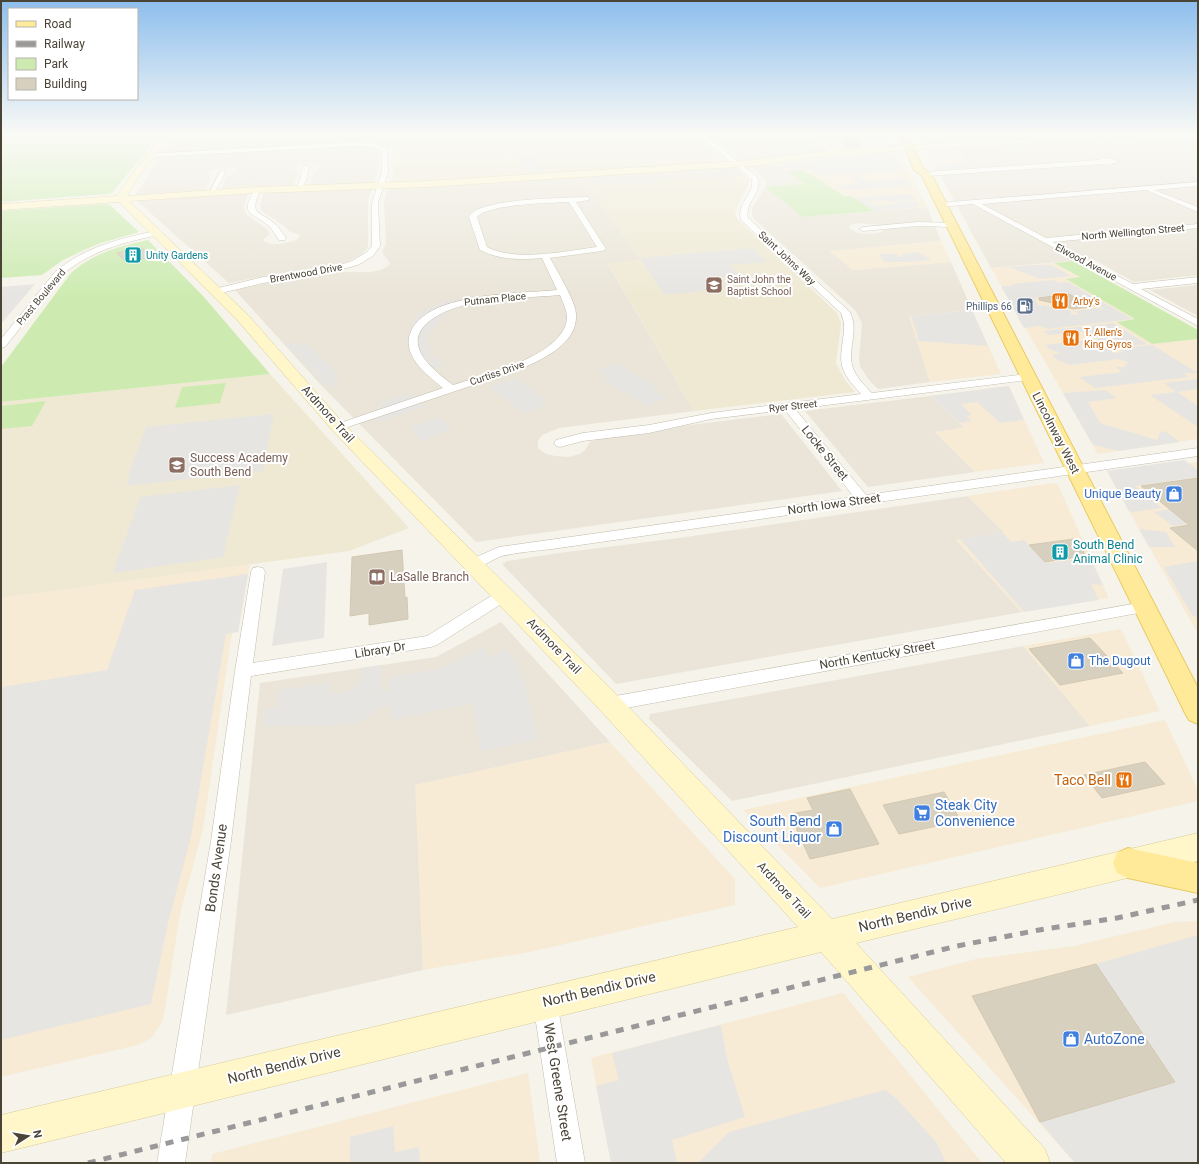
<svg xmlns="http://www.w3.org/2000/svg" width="1199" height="1164" font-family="Roboto,sans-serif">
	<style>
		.residential { fill: #eae5d8 }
		.commercial { fill: #f7ebd5 }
		.education { fill: #efe9d3 }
		.green { fill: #cdebb1 }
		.parking { fill: #e7e5e1; fill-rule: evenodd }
		.building { fill: #d8d0bf; stroke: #d3c8b1 }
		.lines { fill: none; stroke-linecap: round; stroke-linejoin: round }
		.street-casing { stroke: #c2bcac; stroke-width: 1 }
		.secondary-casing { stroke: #d7cb98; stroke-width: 1 }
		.primary-casing { stroke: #e9cb64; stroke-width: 2 }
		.street { fill: #fff; fill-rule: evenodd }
		.secondary { fill: #fff6ca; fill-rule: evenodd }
		.primary { fill: #ffea99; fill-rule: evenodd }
		.rail { stroke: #999; stroke-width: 5; stroke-dasharray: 8 8; stroke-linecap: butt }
		.labels { text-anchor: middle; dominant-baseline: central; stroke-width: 4; stroke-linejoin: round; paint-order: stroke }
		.far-street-label { font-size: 10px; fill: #4a4437; stroke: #fff }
		.far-culture-label { font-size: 10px; fill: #0d838f; stroke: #fff; text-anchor: start }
		.far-education-label { font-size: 10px; fill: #785e54; stroke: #fff; text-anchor: start }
		.far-food-label { font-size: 10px; fill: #c56008; stroke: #fff; text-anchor: start }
		.far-service-label { font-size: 10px; fill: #4e5e75; stroke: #fff; text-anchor: end }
		.street-label { font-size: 12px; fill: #4a4437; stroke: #fff }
		.education-label { font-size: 12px; fill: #785e54; stroke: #fff; text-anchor: start }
		.shop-label { font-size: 12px; fill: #366cbe; stroke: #fff; text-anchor: end }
		.culture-label { font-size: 12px; fill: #0d838f; stroke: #fff; text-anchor: start }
		.near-food-label { font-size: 14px; fill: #c56008; stroke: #fff; text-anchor: end }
		.near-shop-label { font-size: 14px; fill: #366cbe; stroke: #fff; text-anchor: start }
		.near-street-label { font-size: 14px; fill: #4a4437; stroke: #fff }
	</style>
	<rect width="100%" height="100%" fill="#f5f3ea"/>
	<!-- residential -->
	<g class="residential">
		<polygon points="228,134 390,134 389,147 372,143 353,142 162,153 174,137"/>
		<polygon points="706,134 812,134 773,134 764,137 767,139 777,141 794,138 813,138 815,145 824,151 742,161"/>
		<polygon points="989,134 1048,134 1057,137 1005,141"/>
		<polygon points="1164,134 1176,134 1198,140 1198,275 1134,282 1093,259 991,268 939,173 974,170 956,148"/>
		<polygon points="351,146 369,146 378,150 379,168 374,183 310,185 314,172 322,165 319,163 306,163 299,164 292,168 298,172 298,174 294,185 221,189 226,178 237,171 236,169 229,167 213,169 208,171 207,173 210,179 206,190 135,195 150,175 149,172 161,156"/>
		<polygon points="778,164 806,184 766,187 803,217 927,207 933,222 879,225 859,223 850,225 849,228 858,233 872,234 882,232 885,229 935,226 941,241 830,251 853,270 951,262 972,310 909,316 930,382 878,389 869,380 860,366 859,359 862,323 855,310 754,219 752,215 752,209 765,187 766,182 764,178 750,166"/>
		<polygon points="736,167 745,176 588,186 641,260 608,264 694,411 559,428 542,435 538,441 538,448 546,454 555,456 569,457 580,454 585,450 590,442 598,439 647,434 683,426 781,414 842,491 476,542 321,385 235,290 272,282 340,272 370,272 381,270 388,266 390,263 382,252 386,244 384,202 388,189"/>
		<polygon points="372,189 368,199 368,247 361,255 347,262 327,267 274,274 229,283 137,201 248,194 244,206 246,214 268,230 270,234 264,239 264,241 271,244 281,244 294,241 299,238 300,235 289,231 283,225 262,211 260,205 264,193"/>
		<polygon points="1198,285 1198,316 1150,290"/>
		<polygon points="930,396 965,428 935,432 975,472 868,487 805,411"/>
		<polygon points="968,496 1004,532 956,540 1022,612 616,684 502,564 508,561 559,553 679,538"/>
		<polygon points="501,622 610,742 416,785 423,970 226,1015 260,683 436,657"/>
		<polygon points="1023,646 1090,726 732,801 649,719 650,714"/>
	</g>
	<!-- commercial -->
	<g class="commercial">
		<polygon points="827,134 891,134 896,146 838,150 828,143"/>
		<polygon points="953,137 968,143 924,146 922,145 919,138"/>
		<polygon points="956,148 973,168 938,171 927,150"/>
		<polygon points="899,152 927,207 874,211 851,196 844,196 814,176 802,170 788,171 778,164 812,158"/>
		<polygon points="941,241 951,262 853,270 829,251"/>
		<polygon points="1054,263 1081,278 1066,279 1135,319 1118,321 1152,344 1198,339 1198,439 1098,454 991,268"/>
		<polygon points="972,310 1001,374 930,382 909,316"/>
		<polygon points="1009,386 1044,463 975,472 935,432 965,427 930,396"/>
		<polygon points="1198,462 1198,634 1109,475"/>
		<polygon points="1053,483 1058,485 1109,598 1022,612 956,540 1004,532 968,496"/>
		<polygon points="250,564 238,632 232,633 203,829 180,914 164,1016 160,1025 151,1038 138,1045 1,1077 1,598"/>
		<polygon points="1121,629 1160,711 1090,726 1023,646"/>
		<polygon points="1165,720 1198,790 1198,801 820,888 743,810"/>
		<polygon points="610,742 735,879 735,905 530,952 423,970 415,785"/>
		<polygon points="1198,921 1198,1163 1075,1163 908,977 976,959 1074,946 1174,922"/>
		<polygon points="843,993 982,1163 611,1163 591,1058"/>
		<polygon points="528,1073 540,1163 211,1163 212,1154"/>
	</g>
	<!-- education -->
	<g class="education">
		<polygon points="390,134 692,134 728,162 390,183 393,173 392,149 389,147"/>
		<polygon points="745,176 749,179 749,183 736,209 735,214 737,219 837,313 841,324 836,363 845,380 855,392 694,411 608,263 641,260 588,186"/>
		<polygon points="270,374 409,528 349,551 1,598 1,402"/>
	</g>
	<!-- green -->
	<g class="green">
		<polygon points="5,134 160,134 112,193 108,194 1,202 1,138"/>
		<polygon points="948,134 989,134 1005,141 968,143"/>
		<polygon points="802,170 814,176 844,196 851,196 874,211 803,217 765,187 805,184 788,171"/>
		<polygon points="106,204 110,205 139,232 101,243 84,250 63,260 42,275 1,278 1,211"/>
		<path d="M148,240l55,56 67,78 -269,28v-35l70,-94c22,-20 49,-27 77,-33z"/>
		<polygon points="1073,261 1198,330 1198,339 1152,344 1117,322 1135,319 1066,279 1080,277 1054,263"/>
		<polygon points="226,383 220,403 175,408 182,387"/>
		<polygon points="46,401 32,426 1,429 1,406"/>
	</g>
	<!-- parking -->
	<g class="parking">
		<polygon points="857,134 891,134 896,146 862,147 860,141 865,141 864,139 859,138"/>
		<polygon points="870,154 895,155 904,171 820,175 808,169 790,170 782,165 823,158 856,157"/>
		<polygon points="536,157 545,172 526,173 519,158"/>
		<polygon points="965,163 969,169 945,170 937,169 935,165"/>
		<polygon points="856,175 867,182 904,179 911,184 907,184 909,186 853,190 850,189 841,189 836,186 854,184 858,182 850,176"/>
		<polygon points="911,194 915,200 894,202 885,200 869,202 875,206 916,201 919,207 874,211 854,198"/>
		<polygon points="753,248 767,262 730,265 740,276 713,278 723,289 664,295 640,258"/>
		<polygon points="919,252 931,260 906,262 884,262 879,254 895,254 900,257 904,256 901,254"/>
		<polygon points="1032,265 1051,265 1071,276 1040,279 1009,267"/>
		<path d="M1054,280l5,3 9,-1 64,37 -84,10 -8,-3 -16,2 -23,-42h11v-2zM1069,294l11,6h11l16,11 -7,-3 -26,3 5,3 -4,1 -4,-1v-3l-28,-6 -3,2 -6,-9z"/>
		<polygon points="35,284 1,324 1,287"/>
		<polygon points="452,299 460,305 446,311 450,313 442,318 430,332 427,337 428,343 432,355 425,357 428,359 435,357 445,366 426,373 415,361 410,354 408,338 417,322 410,321 425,309"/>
		<polygon points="972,310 988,346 918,341 917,338 918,337 911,316"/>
		<polygon points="1113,323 1147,344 1108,349 1115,353 1123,352 1118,348 1152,345 1198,373 1183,373 1189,377 1095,388 1079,377 1122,372 1116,367 1125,367 1128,363 1127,362 1119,359 1070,365 1057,360 1052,355 1061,353 1051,350 1044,345 1099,339 1088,331 1049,335 1043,331"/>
		<polygon points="295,342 298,345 306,343 341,377 334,380 338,384 327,387 285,344"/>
		<polygon points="615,363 658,387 653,390 665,398 648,406 600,379 608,376 598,370"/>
		<polygon points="516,378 547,401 542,404 541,406 543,407 523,413 490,387"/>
		<polygon points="1198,379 1198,389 1177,392 1198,406 1198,427 1150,395 1176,392 1164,383"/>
		<polygon points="1009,386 1024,420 1000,423 977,402 961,404 972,415 966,416 972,421 960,423 930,396"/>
		<polygon points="1105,390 1117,398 1088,402 1100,423 1157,440 1161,431 1166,432 1180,442 1119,451 1093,445 1063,393"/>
		<polygon points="411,393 425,407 380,422 369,412 383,407 379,403"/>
		<polygon points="274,414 263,471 127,486 130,470 146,427"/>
		<polygon points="440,417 452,429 422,441 409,428"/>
		<polygon points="1184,460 1198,470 1198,477 1135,486 1162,508 1133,512 1129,511 1107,471"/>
		<polygon points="240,485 223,557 113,573 140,497"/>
		<polygon points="1198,504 1198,522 1173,526 1154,512"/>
		<polygon points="1139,529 1166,532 1175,547 1149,547"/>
		<polygon points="1002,532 1011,542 1024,540 1046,563 1090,558 1103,585 1091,584 1099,600 1024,612 960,539"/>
		<polygon points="1198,561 1198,618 1192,615 1164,567"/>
		<polygon points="327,562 324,638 272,646 283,569"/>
		<polygon points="248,574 238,632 226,634 191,837 168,923 151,1004 1,1040 1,687 107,670 135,590"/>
		<polygon points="481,648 491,658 506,648 518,666 525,684 537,740 480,751 474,703 391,720 390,707 387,706 381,707 360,723 336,725 282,725 263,727 265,709 274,708 278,704 279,690 330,682 330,692 333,694 346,692 356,687 361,680 362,668 381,665 381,690 387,691 390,688 390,677 441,668"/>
		<polygon points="1198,935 1198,1163 1075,1163 1040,1122 1175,1081 1096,964"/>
		<polygon points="721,1025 727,1059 745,1117 672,1140 677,1163 611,1163 596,1086 619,1080 612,1053"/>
		<polygon points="885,1090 896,1098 937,1143 946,1163 698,1163 729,1132"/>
		<polygon points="393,1126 395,1152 419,1147 420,1163 350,1163 350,1137"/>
	</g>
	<!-- building -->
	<g class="building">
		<polygon points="841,134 854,134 859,147 845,148"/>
		<polygon points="141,247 150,257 126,262 117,253"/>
		<polygon points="1069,294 1091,307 1072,309 1066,306 1039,300 1039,298"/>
		<polygon points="1198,478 1198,551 1170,528 1189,525 1141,486"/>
		<polygon points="1074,539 1084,548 1084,556 1045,562 1029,545"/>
		<polygon points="402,550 405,598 407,597 408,619 369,625 369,613 350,616 352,557"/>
		<polygon points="1090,638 1123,673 1060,685 1029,649"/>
		<polygon points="1145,762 1165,784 1102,798 1084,775"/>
		<polygon points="850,789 879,844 810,859 790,814 813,810 807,798"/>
		<polygon points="944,792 961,821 899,834 883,805"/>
		<polygon points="1096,964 1175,1082 1040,1122 972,996"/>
	</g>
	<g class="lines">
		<!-- street casing -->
		<g class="street-casing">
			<g id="street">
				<polygon points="175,134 202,134 199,136 167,138 164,136"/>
				<path d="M697,134h6l54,43c7,15 -13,25 -9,41l102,94c9,19 -2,34 2,53 3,11 12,20 20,28l155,-19 5,3 -5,3 -232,29 71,86 332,-47v8l-646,93c-16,2 -34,3 -50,7 -12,4 -23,15 -35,11l-2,-3 2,-3 32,-14 355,-50 -69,-87 -74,9 -62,14 -66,8 -23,6 -4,-1 -2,-3 2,-3 27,-7 66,-8 62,-12 150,-19c-7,-8 -16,-17 -19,-28 -4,-18 7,-35 -1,-53l-99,-92c-8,-16 13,-26 10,-42z"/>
				<polygon points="1182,134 1190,134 1198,136 1198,140"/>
				<polygon points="776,135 820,135 823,137 820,139 774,138 773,137"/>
				<polygon points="355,142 374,143 387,149 388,172 378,203 380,246 373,256 358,265 342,269 321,275 263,283 217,294 214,293 213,291 214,289 263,277 321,269 340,265 352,261 367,252 372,246 372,203 382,172 381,150 373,147 355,146 152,157 150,156 150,154"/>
				<polygon points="1102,158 1109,158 1119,162 1107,165 1104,164 926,176 923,174 926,172 1099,160"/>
				<polygon points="306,165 309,167 306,181 301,189 297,189 296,188 300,181 303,167"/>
				<polygon points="221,170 226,171 214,194 210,194 209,193"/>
				<polygon points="1198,182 1198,186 1154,190 1198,207 1198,212 1146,190 982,204 1046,238 1198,224 1198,228 1053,242 1133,284 1198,277 1198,283 1141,289 1198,319 1198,326 973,204 941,207 937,205 941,203 974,200"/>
				<path d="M255,189l5,1c-10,26 -3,19 14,33 5,4 8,10 12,15l-1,2h-6c-3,-4 -6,-9 -9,-13 -16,-15 -32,-10 -15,-38z"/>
				<path d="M587,197l2,1v2l-13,2 30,47 -4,2 -52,7c7,13 21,36 25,50 8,33 -30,50 -54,61l-179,60h-8l-2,-2 2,-2 109,-37c-17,-14 -44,-34 -31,-59 20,-37 107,-35 145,-39l-15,-32c-21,2 -43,2 -62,-8l-11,-33c7,-19 98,-19 118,-20zM569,202l28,45c-31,4 -82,15 -110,0l-10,-30c9,-13 75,-14 92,-15zM560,295c3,8 7,15 7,23 -2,38 -85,57 -114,67 -17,-13 -50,-37 -28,-60 29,-29 95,-26 135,-30z"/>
				<polygon points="918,222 951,223 955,225 951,227 918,226 863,231 859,229 863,227"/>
				<path d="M155,231l4,2 -1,2c-36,8 -69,16 -97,41l-56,71 -4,1v-9l54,-67c29,-25 64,-33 100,-41z"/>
				<polygon points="258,567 263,568 265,572 253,663 427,636 499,591 504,590 509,591 512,595 509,599 437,645 431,647 251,676 231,841 185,1163 157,1163 211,841 235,671 251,572 253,568"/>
				<polygon points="1144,602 1149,603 1152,607 1149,611 610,711 604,709 601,704 604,699 610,697"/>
				<polygon points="545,990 553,994 557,1002 585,1163 557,1163 533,1002 537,994"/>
			</g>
		</g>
		<!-- secondary casing -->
		<g class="secondary-casing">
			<polygon id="secondary" points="164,134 172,134 137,179 127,196 257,187 427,181 752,160 827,151 818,144 815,134 823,134 826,143 836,150 1101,134 1140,134 1136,136 834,155 752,166 427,187 257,193 129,201 248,315 344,424 619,697 832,919 1198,833 1198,861 856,943 1045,1149 1050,1163 1006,1163 821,952 1,1153 1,1115 798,927 601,711 332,430 238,321 119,202 1,210 1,204 117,196 131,175"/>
		</g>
		<!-- primary casing -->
		<g class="primary-casing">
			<g id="primary">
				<polygon points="899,134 907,134 923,168 931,174 1198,688 1198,724 1189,720 1185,713 922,176 914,170"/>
				<polygon points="1128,848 1198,863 1198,893 1128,878 1117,873 1113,863 1117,853"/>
			</g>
		</g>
		<!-- street -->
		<use href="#street" class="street"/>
		<!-- secondary -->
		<use href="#secondary" class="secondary"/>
		<!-- primary -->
		<use href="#primary" class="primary"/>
		<!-- rail -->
		<polyline class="rail" points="88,1163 957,946 1039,930 1117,918 1198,900"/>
	</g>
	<!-- sky -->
	<linearGradient id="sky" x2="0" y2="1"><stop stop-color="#8dbeed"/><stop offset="0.45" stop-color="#fafaf6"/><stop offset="1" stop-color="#fafaf6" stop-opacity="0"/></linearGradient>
	<rect width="1199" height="297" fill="url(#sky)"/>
	<!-- icons -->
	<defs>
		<g id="building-square" transform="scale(0.9)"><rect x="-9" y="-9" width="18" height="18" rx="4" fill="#0f9aa8" stroke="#fff"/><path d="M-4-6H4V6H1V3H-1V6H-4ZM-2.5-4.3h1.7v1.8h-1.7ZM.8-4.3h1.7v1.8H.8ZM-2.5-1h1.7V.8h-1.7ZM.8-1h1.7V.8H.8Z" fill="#fff"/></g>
		<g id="school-square" transform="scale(0.9)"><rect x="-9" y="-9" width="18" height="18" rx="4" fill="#8d6e63" stroke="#fff"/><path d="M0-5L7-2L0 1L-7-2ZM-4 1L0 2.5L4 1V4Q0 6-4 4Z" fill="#fff"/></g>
		<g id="restaurant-square" transform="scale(0.9)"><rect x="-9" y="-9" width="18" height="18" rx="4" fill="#e8710a" stroke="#fff"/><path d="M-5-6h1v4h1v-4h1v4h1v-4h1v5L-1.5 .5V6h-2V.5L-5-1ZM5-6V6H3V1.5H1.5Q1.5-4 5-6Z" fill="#fff"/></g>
		<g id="fuel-square" transform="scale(0.9)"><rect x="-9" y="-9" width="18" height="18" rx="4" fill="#5c6f8a" stroke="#fff"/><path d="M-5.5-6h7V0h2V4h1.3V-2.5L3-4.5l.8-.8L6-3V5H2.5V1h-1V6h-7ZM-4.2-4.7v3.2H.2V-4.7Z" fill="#fff"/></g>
		<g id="shop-square" transform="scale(0.9)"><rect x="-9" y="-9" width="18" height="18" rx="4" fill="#3f7fe0" stroke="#fff"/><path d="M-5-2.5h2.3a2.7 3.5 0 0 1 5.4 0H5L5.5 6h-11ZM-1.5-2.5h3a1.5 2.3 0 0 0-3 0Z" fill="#fff"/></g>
		<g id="library-square" transform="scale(0.9)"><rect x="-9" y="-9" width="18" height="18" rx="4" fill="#8d6e63" stroke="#fff"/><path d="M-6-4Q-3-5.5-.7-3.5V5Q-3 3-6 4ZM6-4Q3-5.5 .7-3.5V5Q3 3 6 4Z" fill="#fff"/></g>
		<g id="supermarket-square" transform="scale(0.9)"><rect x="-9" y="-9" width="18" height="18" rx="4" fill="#3f7fe0" stroke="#fff"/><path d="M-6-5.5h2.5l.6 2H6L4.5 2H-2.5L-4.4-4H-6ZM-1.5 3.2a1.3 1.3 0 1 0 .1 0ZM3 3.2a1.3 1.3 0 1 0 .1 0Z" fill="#fff"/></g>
	</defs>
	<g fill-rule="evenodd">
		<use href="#building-square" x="133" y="255"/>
		<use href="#school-square" x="714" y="285"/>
		<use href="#restaurant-square" x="1060" y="301"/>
		<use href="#fuel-square" x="1025" y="306"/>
		<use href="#restaurant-square" x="1071" y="338"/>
		<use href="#school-square" x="177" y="465"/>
		<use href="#shop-square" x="1174" y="494"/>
		<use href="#building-square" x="1060" y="552"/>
		<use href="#library-square" x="377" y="577"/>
		<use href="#shop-square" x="1076" y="661"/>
		<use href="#restaurant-square" x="1124" y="780"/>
		<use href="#supermarket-square" x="922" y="813"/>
		<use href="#shop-square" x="834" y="829"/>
		<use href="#shop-square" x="1071" y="1039"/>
	</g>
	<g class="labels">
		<!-- far-street labels -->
		<g class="far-street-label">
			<text transform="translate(1133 232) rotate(-5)">North Wellington Street</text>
			<text transform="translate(787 258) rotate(43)">Saint Johns Way</text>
			<text transform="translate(1086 262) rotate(28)">Elwood Avenue</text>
			<text transform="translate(306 273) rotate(-10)">Brentwood Drive</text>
			<text transform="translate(41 297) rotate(-50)">Prast Boulevard</text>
			<text transform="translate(495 299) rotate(-6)">Putnam Place</text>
			<text transform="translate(497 373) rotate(-19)">Curtiss Drive</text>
			<text transform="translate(793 406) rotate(-6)">Ryer Street</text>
		</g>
		<!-- far-culture labels -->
		<g class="far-culture-label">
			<text x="146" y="255">Unity Gardens</text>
		</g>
		<!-- far-education labels -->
		<g class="far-education-label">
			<text x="727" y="279">Saint John the<tspan x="727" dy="12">Baptist School</tspan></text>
		</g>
		<!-- far-food labels -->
		<g class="far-food-label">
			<text x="1073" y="301">Arby's</text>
			<text x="1084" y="332">T. Allen's<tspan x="1084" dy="12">King Gyros</tspan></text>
		</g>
		<!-- far-service labels -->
		<g class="far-service-label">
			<text x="1012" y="306">Phillips 66</text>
		</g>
		<!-- street labels -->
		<g class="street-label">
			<text transform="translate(328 414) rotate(48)">Ardmore Trail</text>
			<text transform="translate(1056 433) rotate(63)">Lincolnway West</text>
			<text transform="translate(825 453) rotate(51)">Locke Street</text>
			<text transform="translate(834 504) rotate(-8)">North Iowa Street</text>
			<text transform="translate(554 646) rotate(46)">Ardmore Trail</text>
			<text transform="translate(380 650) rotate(-9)">Library Dr</text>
			<text transform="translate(877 655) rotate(-10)">North Kentucky Street</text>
			<text transform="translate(784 890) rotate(47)">Ardmore Trail</text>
		</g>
		<!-- education labels -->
		<g class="education-label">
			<text x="190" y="458">Success Academy<tspan x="190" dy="14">South Bend</tspan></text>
			<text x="390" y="577">LaSalle Branch</text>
		</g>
		<!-- shop labels -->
		<g class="shop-label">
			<text x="1161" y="494">Unique Beauty</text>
			<text x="1089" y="661" text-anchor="start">The Dugout</text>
		</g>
		<!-- culture labels -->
		<g class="culture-label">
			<text x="1073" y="545">South Bend<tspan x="1073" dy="14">Animal Clinic</tspan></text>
		</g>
		<!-- near-food labels -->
		<g class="near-food-label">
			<text x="1111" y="780">Taco Bell</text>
		</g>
		<!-- near-shop labels -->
		<g class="near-shop-label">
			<text x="935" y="805">Steak City<tspan x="935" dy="16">Convenience</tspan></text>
			<text x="821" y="821" text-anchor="end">South Bend<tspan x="821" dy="16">Discount Liquor</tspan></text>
			<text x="1084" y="1039">AutoZone</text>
		</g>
		<!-- near-street labels -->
		<g class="near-street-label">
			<text transform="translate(216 868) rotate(-82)">Bonds Avenue</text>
			<text transform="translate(915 914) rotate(-13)">North Bendix Drive</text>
			<text transform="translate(599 989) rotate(-13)">North Bendix Drive</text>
			<text transform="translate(284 1065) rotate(-14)">North Bendix Drive</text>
			<text transform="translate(558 1082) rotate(81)">West Greene Street</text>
		</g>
	</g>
	<!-- border -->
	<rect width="1199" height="1164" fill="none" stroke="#4a4437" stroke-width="4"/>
	<!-- legend -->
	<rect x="8" y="8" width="130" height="92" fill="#ffffff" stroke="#b7b4af"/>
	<rect x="16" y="21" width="20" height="6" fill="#ffea99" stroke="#b7b4af"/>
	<text x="44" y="28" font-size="12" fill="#4a4437">Road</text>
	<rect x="16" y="41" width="20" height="6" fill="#999999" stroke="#b7b4af"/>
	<text x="44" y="48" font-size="12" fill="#4a4437">Railway</text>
	<rect x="16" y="58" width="20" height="12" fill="#cdebb1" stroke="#b7b4af"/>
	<text x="44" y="68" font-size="12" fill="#4a4437">Park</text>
	<rect x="16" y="78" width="20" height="12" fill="#d8d0bf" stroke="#b7b4af"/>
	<text x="44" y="88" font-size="12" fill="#4a4437">Building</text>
	<!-- north arrow -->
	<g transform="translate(28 1136) rotate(78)" stroke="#ffffff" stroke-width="3" paint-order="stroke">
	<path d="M0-3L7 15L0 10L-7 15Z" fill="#4a4437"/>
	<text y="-6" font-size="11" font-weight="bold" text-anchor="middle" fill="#4a4437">N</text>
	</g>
</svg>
